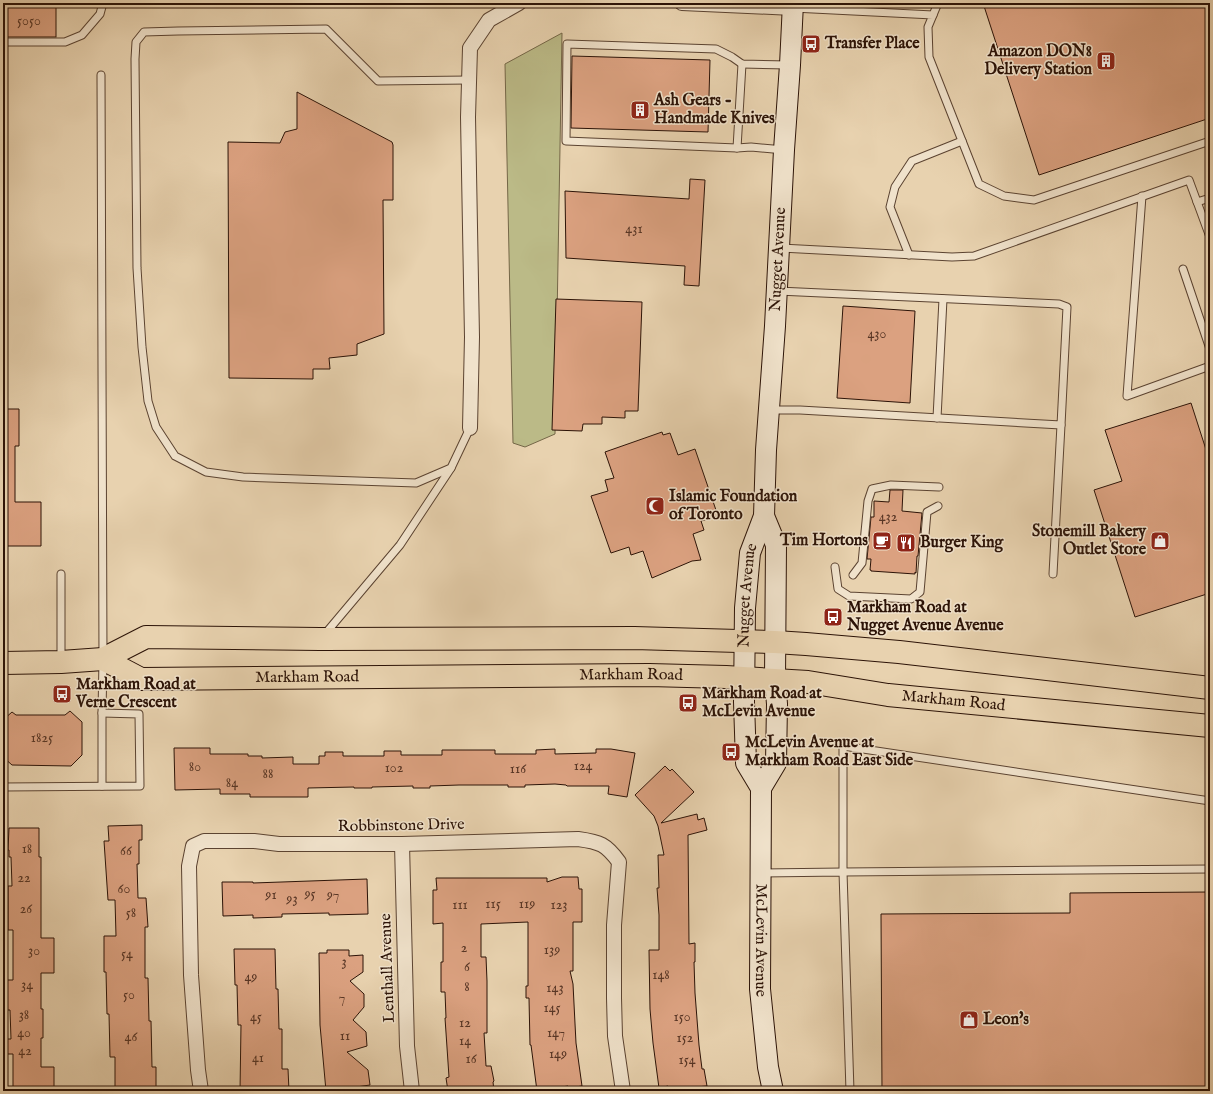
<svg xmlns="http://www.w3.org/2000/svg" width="1213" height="1094" font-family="'IM FELL English',serif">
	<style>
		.green { fill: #bbba87; stroke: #746647 }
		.building { fill: #dba180; stroke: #2c1307 }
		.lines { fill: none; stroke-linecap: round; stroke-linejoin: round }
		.lane-casing { stroke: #5b4331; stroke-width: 9 }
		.street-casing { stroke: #5b4331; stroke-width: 16 }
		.secondary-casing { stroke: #2c1307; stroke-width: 22 }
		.primary-casing { stroke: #2c1307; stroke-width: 24 }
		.lane { stroke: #f0e2cb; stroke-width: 7 }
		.street { stroke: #f0e2cb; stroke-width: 14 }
		.secondary { stroke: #f0e2cb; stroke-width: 20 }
		.primary { stroke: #e8d2af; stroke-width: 22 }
		.labels { text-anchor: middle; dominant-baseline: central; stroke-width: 3; stroke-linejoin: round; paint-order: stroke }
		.number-label { font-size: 14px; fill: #583625 }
		.poi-label { font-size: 16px; font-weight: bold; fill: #2c1307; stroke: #f0e2cb; text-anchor: start }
		.street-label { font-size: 16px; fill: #2c1307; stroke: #f0e2cb }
	</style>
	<rect width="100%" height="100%" fill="#e8d2af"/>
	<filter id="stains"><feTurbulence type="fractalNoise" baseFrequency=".005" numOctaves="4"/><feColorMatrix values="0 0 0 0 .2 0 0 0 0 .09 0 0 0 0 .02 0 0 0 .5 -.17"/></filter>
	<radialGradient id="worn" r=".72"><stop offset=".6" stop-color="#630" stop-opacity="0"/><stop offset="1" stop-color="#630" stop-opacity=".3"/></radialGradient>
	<!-- green -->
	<polygon class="green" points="562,33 555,434 525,447 513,443 505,64"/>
	<!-- building -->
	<g class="building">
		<rect x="3" y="3" width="53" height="34"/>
		<polygon points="983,3 1210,3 1210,118 1039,175"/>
		<polygon points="572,56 710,60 708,132 571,128"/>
		<polygon points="297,92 392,142 393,145 393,200 383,200 384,334 357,344 357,355 329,358 330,369 313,369 313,379 229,378 228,142 280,143 285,132 297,129"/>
		<polygon points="690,179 705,180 699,286 684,285 685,266 566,258 565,191 689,199"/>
		<polygon points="556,299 642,302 638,411 625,411 625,418 602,417 602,424 583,424 582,431 552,430"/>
		<polygon points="843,306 915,311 910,403 837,398"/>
		<polygon points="1191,403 1210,462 1210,593 1135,617 1094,490 1122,481 1105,430"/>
		<polygon points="3,409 19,409 19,446 15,446 15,502 41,502 41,546 3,546"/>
		<polygon points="662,432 663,435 670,433 678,455 695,449 718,516 701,521 704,530 693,534 701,560 692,561 652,578 643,551 631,555 629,547 611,553 591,496 608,491 605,480 614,478 605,452"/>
		<polygon points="890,490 903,490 902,511 922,513 918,556 917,556 916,573 915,572 915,574 871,571 871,570 870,570 871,559 867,559 871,517 874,517 874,501 889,502"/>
		<polygon points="70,711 82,722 82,755 71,766 12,765 3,757 3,720 12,712 16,715 65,715"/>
		<polygon points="174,748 210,748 210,754 248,754 248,756 262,756 262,758 293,757 293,764 319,764 319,756 325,756 325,752 343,752 343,756 384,756 384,751 401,751 401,755 442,755 442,750 495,750 495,754 536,754 536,750 555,749 555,754 596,753 596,749 611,749 635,753 627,797 608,794 609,786 567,786 566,785 555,784 525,785 525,787 508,787 508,785 459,785 430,786 430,788 413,788 413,786 372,787 372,788 354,788 354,787 308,788 308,797 250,797 250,794 220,794 220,789 175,790"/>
		<polygon points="665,766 670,771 672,769 694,792 661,823 697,814 698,820 704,818 707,830 688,835 689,944 695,943 695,962 694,962 695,993 699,1045 702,1069 704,1069 707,1086 696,1087 697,1091 669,1091 668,1086 659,1088 653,1043 650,1009 649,950 659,950 659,915 657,888 659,888 658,855 664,855 658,826 654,816 635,795"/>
		<polygon points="142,825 142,840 139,840 139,864 137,864 138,898 146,898 148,927 145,927 145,978 148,978 149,1021 151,1021 152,1067 156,1067 156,1091 115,1091 115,1057 110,1057 109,1014 107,1014 106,972 104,972 104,936 116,936 115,900 108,900 104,841 109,841 108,826"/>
		<polygon points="9,828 39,828 39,857 41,857 41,938 54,938 54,973 41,973 41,1009 43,1009 43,1038 41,1038 41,1067 54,1067 54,1091 13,1091 13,1054 7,1054 7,1039 11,1039 10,1010 7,1010 7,980 13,980 13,930 8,930 8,886 12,886 11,857 9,857 9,850 8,850"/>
		<polygon points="562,877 578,877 579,889 582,889 582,922 573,922 573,971 570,971 573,984 576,1043 582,1086 568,1088 568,1086 537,1091 531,1045 530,1045 529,998 526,998 526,986 528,986 528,922 481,924 481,957 486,957 487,981 487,1033 484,1033 486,1066 491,1066 494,1081 493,1082 494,1091 448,1091 446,1078 449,1077 445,1018 446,1018 445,992 441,992 441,962 443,962 443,923 433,924 433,890 437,890 436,878 547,878 547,882"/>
		<polygon points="367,879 368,914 329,915 329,913 282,914 282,917 253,918 253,915 223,916 222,882 253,882 253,883"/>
		<polygon points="1210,892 1210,1091 882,1091 881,914 1070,913 1070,893"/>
		<polygon points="234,949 275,949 276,989 278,989 279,1029 282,1029 282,1069 288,1069 289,1091 240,1091 241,1025 238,1025 237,985 235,985"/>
		<polygon points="327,950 349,950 349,956 363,955 363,972 350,981 364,994 364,1007 353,1020 366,1032 367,1046 347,1052 368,1070 370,1085 356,1087 356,1091 326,1091 320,1025 319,953 327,953"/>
	</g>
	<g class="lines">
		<!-- lane casing -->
		<g class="lane-casing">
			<g id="lane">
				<polyline points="793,8 933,15 928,27 929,57 979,184 1004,196 1034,200 1210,141"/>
				<polyline points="933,15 938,3"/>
				<polyline points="3,42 65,42 82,35 100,14 103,3"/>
				<polyline points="101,75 103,659 102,713 102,786"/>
				<polyline points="469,80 378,81 326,29 178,31 144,32 136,42 135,59 137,268 142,347 148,401 156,427 175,456 206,472 243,477 416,483 451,468 470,428"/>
				<polyline points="737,148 742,64"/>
				<polyline points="784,150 751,147 737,148 566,141 567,44 716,49 732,57 742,64 788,65"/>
				<polyline points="1142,196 1127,396 1210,366"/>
				<polyline points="1197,202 1210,198"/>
				<polyline points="781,248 952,257 974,256 1189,180 1210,237"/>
				<polyline points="909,255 890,207 895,187 912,161 962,141"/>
				<polyline points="1183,269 1210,349"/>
				<polyline points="769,410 800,410 1061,425 1067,307 1059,304 778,291"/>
				<polyline points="937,418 943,299"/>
				<polyline points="835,567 838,589 849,596 911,599 920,592 927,512 938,506"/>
				<polyline points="1053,574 1061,425"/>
				<polyline points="853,575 862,563 868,501 872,489 891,485 939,487"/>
				<polyline points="325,634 400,545 451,468"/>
				<polyline points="61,660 61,574"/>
				<polyline points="3,787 140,786 139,714 102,713"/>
				<polyline points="1210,801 843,746 843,872 1210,869"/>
				<polyline points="762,873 843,872 850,1091"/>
			</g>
		</g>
		<!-- street casing -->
		<g class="street-casing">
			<g id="street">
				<polyline points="682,3 793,8"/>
				<polyline points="470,428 472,337 468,117 470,48 489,20 519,3"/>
				<polyline points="402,844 407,1046 412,1091"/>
				<path d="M201,1091l-3,-21 -7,-95 -2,-109 4,-20 11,-5h50l25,3h123l176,-5c22,3 28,5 41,23l-5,63v73l1,38 8,55"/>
			</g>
		</g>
		<!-- secondary casing -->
		<g class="secondary-casing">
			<g id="secondary">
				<path id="s1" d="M764,516l12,29 -1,134 2,25 -1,59 -15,25 -1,201 8,78 5,24"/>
				<path id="s2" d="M761,788l-15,-25 -2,-61 1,-94 5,-55 14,-37 2,-66 9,-124 9,-176 6,-85 3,-62"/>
			</g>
		</g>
		<!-- primary casing -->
		<g class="primary-casing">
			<g id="primary">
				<path id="s3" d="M103,659l38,20 508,-4 77,2 82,5 80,13 322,31"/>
				<polyline points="3,663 61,662 103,659 146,637 320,639 634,638 775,642 806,644 899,652 1210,688"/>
			</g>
		</g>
		<!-- lane -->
		<use href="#lane" class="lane"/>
		<!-- street -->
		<use href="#street" class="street"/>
		<!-- secondary -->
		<use href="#secondary" class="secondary"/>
		<!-- primary -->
		<use href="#primary" class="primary"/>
	</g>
	<!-- icons -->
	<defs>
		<g id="bus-square" transform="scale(1)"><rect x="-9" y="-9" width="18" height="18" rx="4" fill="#8f2418" stroke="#f0e2cb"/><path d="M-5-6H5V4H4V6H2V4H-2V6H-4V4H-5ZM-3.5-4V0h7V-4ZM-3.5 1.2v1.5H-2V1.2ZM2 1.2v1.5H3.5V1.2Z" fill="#fff"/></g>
		<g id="building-square" transform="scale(1)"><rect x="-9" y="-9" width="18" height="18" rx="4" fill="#8f2418" stroke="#f0e2cb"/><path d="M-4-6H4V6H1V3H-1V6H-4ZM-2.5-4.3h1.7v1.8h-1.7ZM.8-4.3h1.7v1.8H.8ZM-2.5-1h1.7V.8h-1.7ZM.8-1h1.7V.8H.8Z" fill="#fff"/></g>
		<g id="mosque-square" transform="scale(1)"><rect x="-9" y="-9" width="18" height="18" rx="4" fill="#8f2418" stroke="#f0e2cb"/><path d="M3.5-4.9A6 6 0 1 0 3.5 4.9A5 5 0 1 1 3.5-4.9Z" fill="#fff"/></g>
		<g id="cafe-square" transform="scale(1)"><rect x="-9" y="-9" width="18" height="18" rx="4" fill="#8f2418" stroke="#f0e2cb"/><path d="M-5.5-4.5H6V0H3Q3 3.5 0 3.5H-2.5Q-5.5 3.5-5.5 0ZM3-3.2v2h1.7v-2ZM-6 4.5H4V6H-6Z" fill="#fff"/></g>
		<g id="shop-square" transform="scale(1)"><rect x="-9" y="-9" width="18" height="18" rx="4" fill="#8f2418" stroke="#f0e2cb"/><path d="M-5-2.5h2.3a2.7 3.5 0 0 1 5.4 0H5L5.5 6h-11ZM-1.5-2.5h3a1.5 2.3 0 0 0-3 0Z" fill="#fff"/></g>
		<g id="restaurant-square" transform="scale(1)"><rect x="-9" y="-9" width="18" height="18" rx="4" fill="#8f2418" stroke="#f0e2cb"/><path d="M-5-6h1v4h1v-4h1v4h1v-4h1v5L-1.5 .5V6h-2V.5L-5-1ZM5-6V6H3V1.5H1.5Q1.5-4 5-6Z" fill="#fff"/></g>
	</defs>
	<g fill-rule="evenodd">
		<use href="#bus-square" x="811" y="44"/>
		<use href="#building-square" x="1106" y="61"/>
		<use href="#building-square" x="640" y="110"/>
		<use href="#mosque-square" x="655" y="506"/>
		<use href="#cafe-square" x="882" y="541"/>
		<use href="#shop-square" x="1160" y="541"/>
		<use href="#restaurant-square" x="906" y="543"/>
		<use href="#bus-square" x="833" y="617"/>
		<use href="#bus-square" x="62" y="694"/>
		<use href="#bus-square" x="688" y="703"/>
		<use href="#bus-square" x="731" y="752"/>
		<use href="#shop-square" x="969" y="1020"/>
	</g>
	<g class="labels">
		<!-- number labels -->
		<g class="number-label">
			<text x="29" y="21">5050</text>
			<text x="634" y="229">431</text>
			<text x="877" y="334">430</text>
			<text x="888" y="517">432</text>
			<text x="42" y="738">1825</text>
			<text x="583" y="766">124</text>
			<text x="195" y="767">80</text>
			<text x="394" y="768">102</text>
			<text x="518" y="769">116</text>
			<text x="268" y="774">88</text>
			<text x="232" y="783">84</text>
			<text x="27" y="849">18</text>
			<text x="126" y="851">66</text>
			<text x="24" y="878">22</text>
			<text x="124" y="889">60</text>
			<text x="310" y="894">95</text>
			<text x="271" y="895">91</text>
			<text x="333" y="895">97</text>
			<text x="292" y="899">93</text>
			<text x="493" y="904">115</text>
			<text x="527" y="904">119</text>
			<text x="460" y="905">111</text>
			<text x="559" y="905">123</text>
			<text x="26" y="909">26</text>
			<text x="131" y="913">58</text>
			<text x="464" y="948">2</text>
			<text x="552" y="950">139</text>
			<text x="34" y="951">30</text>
			<text x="127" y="954">54</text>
			<text x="344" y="962">3</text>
			<text x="467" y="967">6</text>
			<text x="661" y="975">148</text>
			<text x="251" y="977">49</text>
			<text x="27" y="985">34</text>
			<text x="467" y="987">8</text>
			<text x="555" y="988">143</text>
			<text x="129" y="995">50</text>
			<text x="342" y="998">7</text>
			<text x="552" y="1008">145</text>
			<text x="24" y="1015">38</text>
			<text x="256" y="1017">45</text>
			<text x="682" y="1017">150</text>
			<text x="465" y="1023">12</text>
			<text x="24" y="1033">40</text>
			<text x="556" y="1033">147</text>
			<text x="345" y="1036">11</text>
			<text x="131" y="1037">46</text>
			<text x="685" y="1038">152</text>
			<text x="465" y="1041">14</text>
			<text x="25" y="1051">42</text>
			<text x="558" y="1054">149</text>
			<text x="258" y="1058">41</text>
			<text x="471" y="1059">16</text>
			<text x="687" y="1060">154</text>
		</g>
		<!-- poi labels -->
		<g class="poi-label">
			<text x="825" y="44">Transfer Place</text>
			<text x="1092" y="52" text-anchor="end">Amazon DON8<tspan x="1092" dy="18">Delivery Station</tspan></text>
			<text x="654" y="101">Ash Gears -<tspan x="654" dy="18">Handmade Knives</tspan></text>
			<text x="669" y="497">Islamic Foundation<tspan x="669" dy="18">of Toronto</tspan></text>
			<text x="1146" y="532" text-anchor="end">Stonemill Bakery<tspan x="1146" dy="18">Outlet Store</tspan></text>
			<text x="868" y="541" text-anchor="end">Tim Hortons</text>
			<text x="920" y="543">Burger King</text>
			<text x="847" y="608">Markham Road at<tspan x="847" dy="18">Nugget Avenue Avenue</tspan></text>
			<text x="76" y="685">Markham Road at<tspan x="76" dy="18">Verne Crescent</tspan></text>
			<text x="702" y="694">Markham Road at<tspan x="702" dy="18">McLevin Avenue</tspan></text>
			<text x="745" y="743">McLevin Avenue at<tspan x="745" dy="18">Markham Road East Side</tspan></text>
			<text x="983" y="1020">Leon's</text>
		</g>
		<!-- street labels -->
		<g class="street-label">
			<text stroke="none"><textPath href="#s2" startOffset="536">Nugget Avenue</textPath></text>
			<text stroke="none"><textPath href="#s2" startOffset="197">Nugget Avenue</textPath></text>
			<text stroke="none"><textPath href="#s3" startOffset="533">Markham Road</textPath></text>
			<text stroke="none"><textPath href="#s3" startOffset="209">Markham Road</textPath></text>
			<text stroke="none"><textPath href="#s3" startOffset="857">Markham Road</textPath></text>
			<text transform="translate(401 826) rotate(-1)">Robbinstone Drive</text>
			<text stroke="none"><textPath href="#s1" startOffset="431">McLevin Avenue</textPath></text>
			<text transform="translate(388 968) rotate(-92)">Lenthall Avenue</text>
		</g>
	</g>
	<!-- margin -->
	<rect width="1213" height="1094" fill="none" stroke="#e8d2af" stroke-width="16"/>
	<rect x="4" y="4" width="1205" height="1086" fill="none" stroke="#2c1307" stroke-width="2"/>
	<rect x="8" y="8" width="1197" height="1078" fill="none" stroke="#2c1307"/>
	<rect width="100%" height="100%" filter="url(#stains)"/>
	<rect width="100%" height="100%" fill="url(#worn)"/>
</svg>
